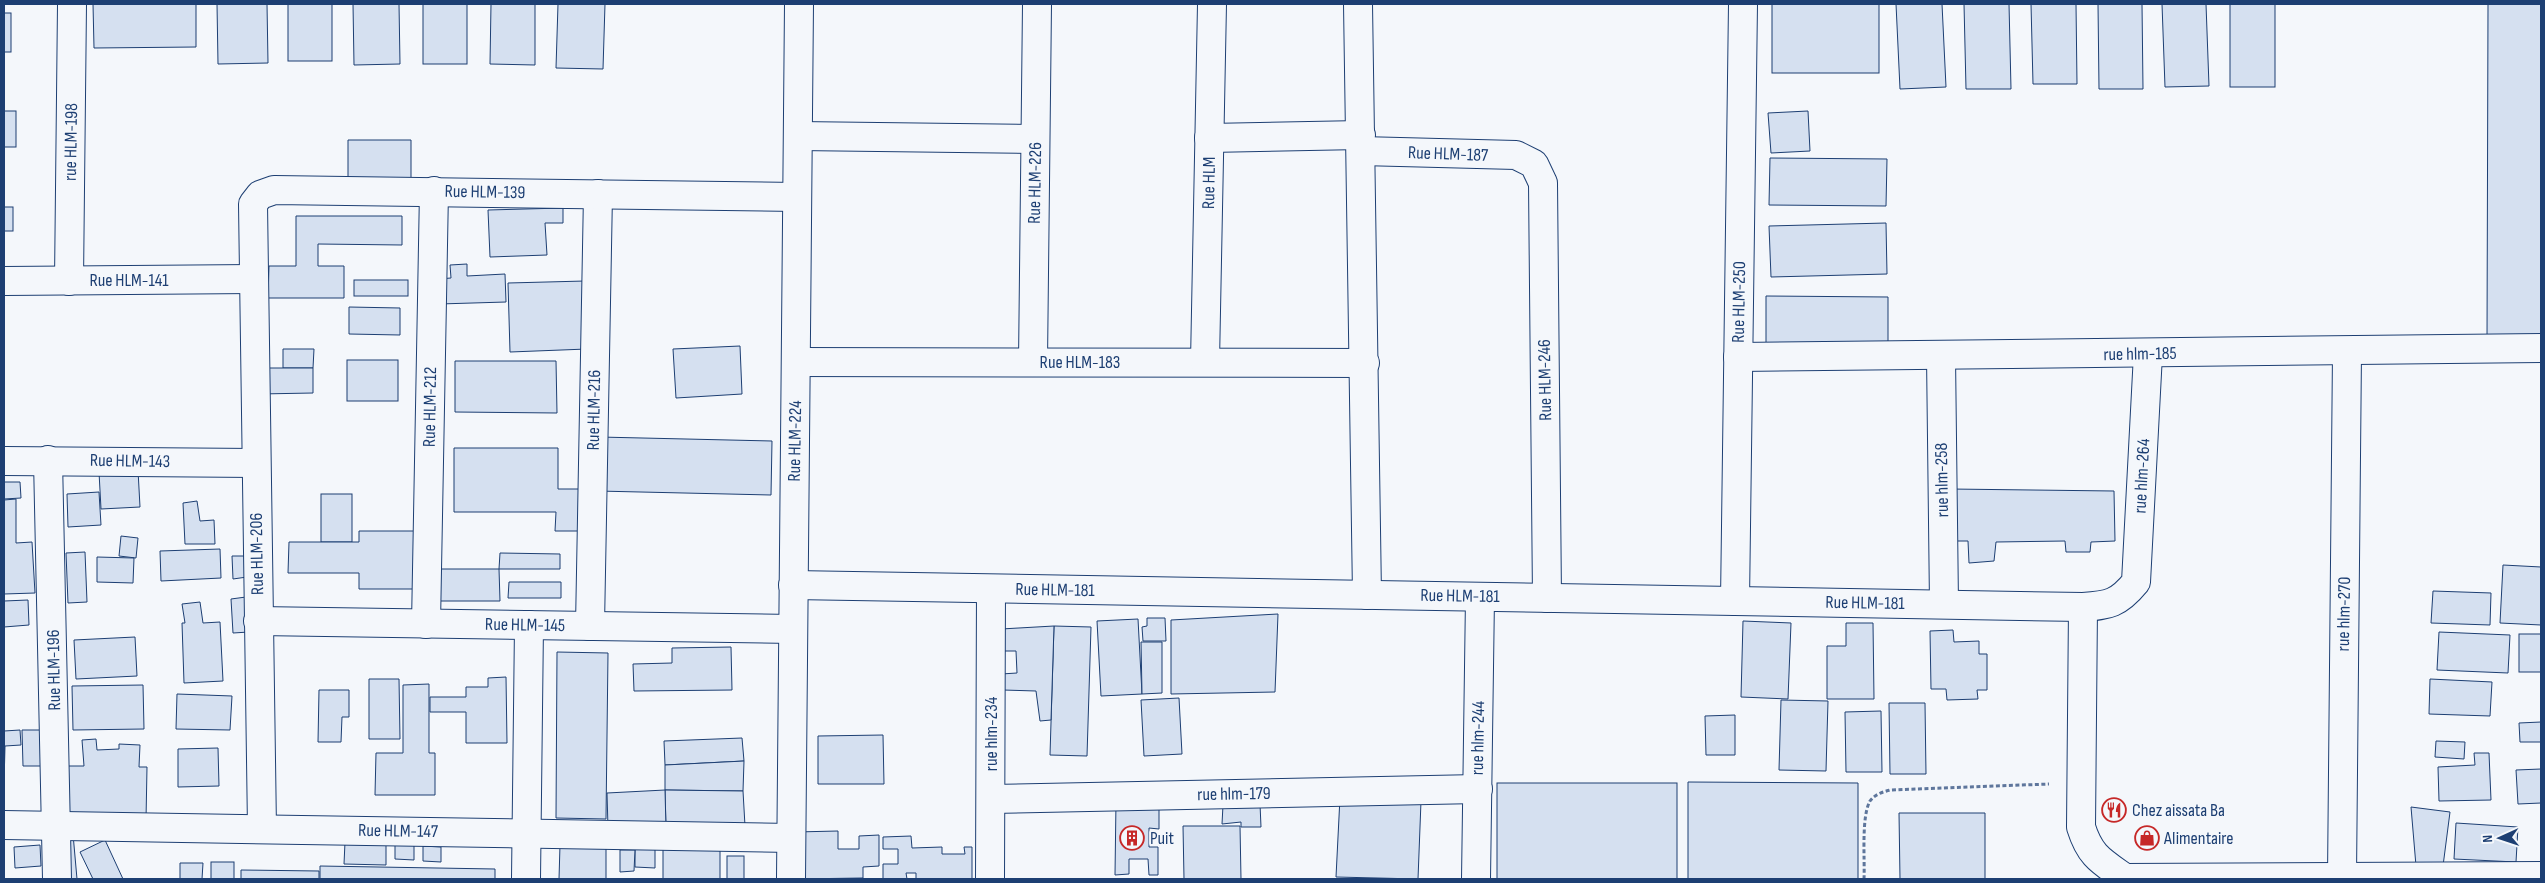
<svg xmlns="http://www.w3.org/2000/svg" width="2545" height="883" font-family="'Sofia Sans Condensed',sans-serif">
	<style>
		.building { fill: #d5e0f0; stroke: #1d3f73 }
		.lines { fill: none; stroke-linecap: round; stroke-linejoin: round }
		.minor-casing { stroke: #1d3f73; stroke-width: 30 }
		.path { stroke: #5e769c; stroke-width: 3; stroke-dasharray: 4 2.5; stroke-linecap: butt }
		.minor { stroke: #f4f7fb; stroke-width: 28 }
		.labels { text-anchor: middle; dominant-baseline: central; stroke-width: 4; stroke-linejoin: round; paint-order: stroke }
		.street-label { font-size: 18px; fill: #1d3f73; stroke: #f4f7fb }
		.poi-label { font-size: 18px; fill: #1d3f73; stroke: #f4f7fb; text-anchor: start }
	</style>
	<rect width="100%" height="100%" fill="#f4f7fb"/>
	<!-- building -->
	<g class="building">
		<polygon points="93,4 196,4 196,47 94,48"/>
		<polygon points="217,4 267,4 268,63 218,64"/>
		<rect x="288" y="4" width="44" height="57"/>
		<polygon points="353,4 399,4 400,64 354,65"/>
		<rect x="423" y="4" width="44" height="60"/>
		<polygon points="491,4 535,4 535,65 490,64"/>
		<polygon points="558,4 605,4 603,69 556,68"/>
		<rect x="1772" y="4" width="107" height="69"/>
		<polygon points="1896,4 1942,4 1946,87 1900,89"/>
		<polygon points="1964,4 2009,4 2011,89 1966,89"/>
		<polygon points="2031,4 2076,4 2077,84 2033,84"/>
		<polygon points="2098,4 2142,4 2143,89 2099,89"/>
		<polygon points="2162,4 2206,4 2209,86 2165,87"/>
		<rect x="2230" y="4" width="45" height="83"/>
		<polygon points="2488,4 2541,4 2541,342 2487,342"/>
		<rect x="4" y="13" width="7" height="39"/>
		<rect x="4" y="111" width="12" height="36"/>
		<polygon points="1808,111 1810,151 1771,153 1768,113"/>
		<polygon points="348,140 411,140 411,179 348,178"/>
		<polygon points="1770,158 1887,159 1886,206 1769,205"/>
		<rect x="4" y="207" width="9" height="24"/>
		<polygon points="563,208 563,223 545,223 547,255 490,257 488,210"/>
		<polygon points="296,216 402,216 402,245 318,244 318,266 344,266 344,298 268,298 269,266 296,266"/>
		<polygon points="1886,223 1887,274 1771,277 1769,226"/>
		<polygon points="467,264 467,276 505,274 506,302 439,304 438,279 451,278 450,265"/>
		<rect x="354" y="280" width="54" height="16"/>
		<polygon points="585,281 587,349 510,352 508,283"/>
		<polygon points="1766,296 1888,297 1888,345 1766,344"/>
		<polygon points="349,307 400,308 400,335 349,334"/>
		<polygon points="740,346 742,394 676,398 673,349"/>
		<polygon points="283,349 314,349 313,368 283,368"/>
		<rect x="347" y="360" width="51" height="41"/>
		<polygon points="455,361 556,361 557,413 455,412"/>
		<polygon points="259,368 313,368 313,393 259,394"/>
		<polygon points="599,437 772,441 771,495 597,491"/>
		<polygon points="454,448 558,448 558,489 585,489 585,531 555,531 556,512 454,512"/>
		<polygon points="138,470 140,507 101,509 99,472"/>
		<polygon points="4,482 20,482 21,498 4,499"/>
		<polygon points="1950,489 2114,491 2115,541 2091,542 2090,552 2066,552 2065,541 1996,542 1994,561 1969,563 1968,541 1949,541"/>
		<polygon points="99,492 101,525 68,527 67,494"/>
		<rect x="321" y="494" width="31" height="48"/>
		<polygon points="16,499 16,543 32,542 35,593 4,594 4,500"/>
		<polygon points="197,501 200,521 214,520 215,544 185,544 183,503"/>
		<polygon points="359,531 416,531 416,589 359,589 359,573 288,573 289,542 359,542"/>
		<polygon points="121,536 138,538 136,558 119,556"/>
		<polygon points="220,549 221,578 161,581 160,551"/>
		<polygon points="85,552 87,602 68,603 66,553"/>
		<polygon points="500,553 560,554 560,569 499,569"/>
		<polygon points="232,556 245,556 247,577 233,579"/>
		<polygon points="97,557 134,558 133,583 97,582"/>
		<polygon points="2503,565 2541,567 2541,625 2500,623"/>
		<polygon points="431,569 499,569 500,601 431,601"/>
		<polygon points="509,582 561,582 561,598 508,598"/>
		<polygon points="2433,591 2491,593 2490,625 2431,623"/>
		<polygon points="246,597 249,632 233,633 231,599"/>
		<polygon points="28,600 29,625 4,627 4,601"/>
		<polygon points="200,602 203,623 220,622 223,681 184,683 182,623 185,623 182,604"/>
		<polygon points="1278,614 1275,692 1171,694 1171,620"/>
		<polygon points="1147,618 1165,618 1166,641 1143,641 1142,627 1147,626"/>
		<polygon points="1138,619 1142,694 1101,696 1097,621"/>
		<polygon points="1743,621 1791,623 1788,699 1741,697"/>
		<polygon points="1846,623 1873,623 1874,699 1827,699 1827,646 1846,646"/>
		<polygon points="1054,626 1091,627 1087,756 1050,755"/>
		<polygon points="1054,626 1051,720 1040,721 1036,691 1003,690 1001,674 1017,673 1016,651 1003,651 1001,629"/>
		<polygon points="1953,630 1954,642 1979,641 1979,654 1987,654 1987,690 1977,690 1978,699 1947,700 1946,689 1931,689 1930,631"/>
		<polygon points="2439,632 2510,635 2508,673 2437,670"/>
		<rect x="2519" y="634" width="22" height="38"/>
		<polygon points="135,637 137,676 76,679 74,640"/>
		<polygon points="1141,642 1162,642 1162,693 1142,694"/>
		<polygon points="731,647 732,690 634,691 633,664 672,663 672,648"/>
		<polygon points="557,652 608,653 606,819 556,818"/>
		<polygon points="506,677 507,743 466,743 466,712 430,712 430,697 466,697 466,687 488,687 488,678"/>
		<polygon points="369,679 399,679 400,739 369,739"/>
		<polygon points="2430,679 2492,682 2490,716 2429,714"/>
		<polygon points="429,684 429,753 435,753 435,795 375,795 376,753 403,753 403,685"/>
		<polygon points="143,685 144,729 73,730 72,686"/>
		<polygon points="319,690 349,690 349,717 342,717 341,742 318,742"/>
		<polygon points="177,694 232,696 230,730 176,729"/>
		<polygon points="1179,698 1182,754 1144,756 1141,700"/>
		<polygon points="1781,700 1828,701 1826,771 1779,770"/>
		<polygon points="1889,703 1925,703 1926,774 1890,774"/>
		<polygon points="1881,711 1882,772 1846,772 1845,712"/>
		<polygon points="1735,715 1735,755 1706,755 1705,716"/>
		<polygon points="2541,722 2541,742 2520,742 2519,723"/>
		<polygon points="20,730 21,745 5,746 4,784 4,731"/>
		<polygon points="22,730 43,730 44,766 23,766"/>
		<polygon points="883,735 884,784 818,784 818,736"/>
		<polygon points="742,738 744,761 665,765 664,741"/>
		<polygon points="96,739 97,750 119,749 119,744 140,745 139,767 147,767 146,820 62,818 62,766 84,766 82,740"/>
		<polygon points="2436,741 2465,742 2464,759 2435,757"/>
		<polygon points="218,748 219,786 178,787 178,749"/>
		<polygon points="2474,753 2489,753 2491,800 2439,801 2438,767 2475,765"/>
		<polygon points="744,761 743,791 665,790 665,765"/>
		<polygon points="2541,769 2541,803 2518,804 2516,770"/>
		<polygon points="1688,782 1858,783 1858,879 1688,879"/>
		<rect x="1497" y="783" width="180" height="96"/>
		<polygon points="665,790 743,791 745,826 666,828"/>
		<polygon points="665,790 666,828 608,828 607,793"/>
		<polygon points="1340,797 1421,801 1418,879 1336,877"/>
		<polygon points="1159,799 1159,829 1149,828 1149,847 1158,847 1158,875 1149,875 1148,859 1129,859 1129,874 1115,875 1116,801"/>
		<polygon points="1260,804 1261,827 1241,827 1241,822 1222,824 1223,805"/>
		<polygon points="2411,807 2450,812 2443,866 2416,866"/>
		<polygon points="1899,813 1985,813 1985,879 1900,879"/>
		<polygon points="2456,823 2518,827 2516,862 2454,859"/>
		<polygon points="1183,826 1240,826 1241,879 1184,879"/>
		<polygon points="838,831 838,849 859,849 859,836 879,835 879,866 863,867 863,878 796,879 795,832"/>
		<polygon points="73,834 77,879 63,879 60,835"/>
		<polygon points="911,836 912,848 942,847 942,854 965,854 964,847 972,847 972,879 916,879 916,873 906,873 907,879 883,879 883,864 898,864 898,849 883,849 883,837"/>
		<polygon points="635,839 655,840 655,868 635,867"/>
		<polygon points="105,840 123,879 93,879 80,852"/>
		<polygon points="345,842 386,843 386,865 344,864"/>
		<polygon points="663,843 720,844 720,879 663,879"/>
		<polygon points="395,844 414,844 414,860 395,859"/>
		<polygon points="40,845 41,866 15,868 14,847"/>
		<polygon points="560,845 606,845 606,879 559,879"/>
		<polygon points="423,846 441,847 441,862 423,861"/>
		<polygon points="620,850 635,850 634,871 620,872"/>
		<rect x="727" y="856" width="17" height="23"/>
		<rect x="211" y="862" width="23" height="17"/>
		<polygon points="180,863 203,863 202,879 180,879"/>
		<polygon points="320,866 495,869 495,879 320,879"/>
		<polygon points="241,870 319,871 319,879 241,879"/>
	</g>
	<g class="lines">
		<!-- minor casing -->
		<g class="minor-casing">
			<g id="minor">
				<polyline points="1358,4 1367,595"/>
				<polyline points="798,136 1035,139"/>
				<polyline points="1209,138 1361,135"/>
				<polyline points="1361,151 1516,155 1534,164 1543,183 1547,598"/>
				<polyline points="4,281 254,279"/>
				<polyline points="69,281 72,4"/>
				<polyline points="1941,356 1944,604"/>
				<polyline points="1738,357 2541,348"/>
				<polyline points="796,362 1365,363"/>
				<polyline points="1033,362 1037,4"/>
				<polyline points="1205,362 1212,4"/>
				<polyline points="48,460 57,879"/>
				<polyline points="4,461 256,463"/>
				<path d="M793,585l1290,22c26,-2 35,-3 53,-25l12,-228"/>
				<polyline points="1735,601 1743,4"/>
				<path d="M2083,607l-2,220c9,29 20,34 44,51l416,-2"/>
				<polyline points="258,621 793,629"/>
				<polyline points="426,624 434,191"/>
				<polyline points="590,626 598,194"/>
				<polyline points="991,799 1478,789"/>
				<polyline points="4,825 791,838"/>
				<polyline points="262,829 253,204 260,195 274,190 797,197"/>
				<polyline points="2342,877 2347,352"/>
				<polyline points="526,879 529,625"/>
				<polyline points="791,879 799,4"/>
				<polyline points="990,879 991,589"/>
				<polyline points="1476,879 1480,597"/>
			</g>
		</g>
		<!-- path -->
		<path class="path" d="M1864,879c1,-19 -3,-62 6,-78 5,-7 13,-9 20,-11l159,-6"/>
		<!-- minor -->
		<use href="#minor" class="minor"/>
	</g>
	<!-- icons -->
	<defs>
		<g id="restaurant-ring" transform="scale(1.25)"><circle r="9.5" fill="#f4f7fb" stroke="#c62828" stroke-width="1.5"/><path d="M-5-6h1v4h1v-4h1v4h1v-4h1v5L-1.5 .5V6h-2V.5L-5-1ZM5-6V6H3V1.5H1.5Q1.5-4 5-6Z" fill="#c62828"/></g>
		<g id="building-ring" transform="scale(1.25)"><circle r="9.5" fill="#f4f7fb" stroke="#c62828" stroke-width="1.5"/><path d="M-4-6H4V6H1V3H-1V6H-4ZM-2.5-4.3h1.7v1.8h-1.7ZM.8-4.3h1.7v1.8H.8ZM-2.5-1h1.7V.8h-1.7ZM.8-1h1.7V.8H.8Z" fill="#c62828"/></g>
		<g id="shop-ring" transform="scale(1.25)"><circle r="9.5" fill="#f4f7fb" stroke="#c62828" stroke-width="1.5"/><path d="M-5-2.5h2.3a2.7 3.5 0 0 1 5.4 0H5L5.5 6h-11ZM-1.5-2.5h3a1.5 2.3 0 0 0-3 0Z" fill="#c62828"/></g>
	</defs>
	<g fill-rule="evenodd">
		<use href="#restaurant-ring" x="2114" y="810"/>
		<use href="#building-ring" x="1132" y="838"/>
		<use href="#shop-ring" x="2147" y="838"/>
	</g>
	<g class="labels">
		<!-- street labels -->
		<g class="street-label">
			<text transform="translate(71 142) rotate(-89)">rue HLM-198</text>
			<text transform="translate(1448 154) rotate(2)">Rue HLM-187</text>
			<text transform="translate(1035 183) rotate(-89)">Rue HLM-226</text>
			<text transform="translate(1209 183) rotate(-89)">Rue HLM</text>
			<text transform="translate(485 192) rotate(1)">Rue HLM-139</text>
			<text x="129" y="280">Rue HLM-141</text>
			<text transform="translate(1739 302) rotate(-89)">Rue HLM-250</text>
			<text transform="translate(2140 354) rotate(-1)">rue hlm-185</text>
			<text x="1080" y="362">Rue HLM-183</text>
			<text transform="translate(1545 380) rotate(-91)">Rue HLM-246</text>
			<text transform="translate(430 407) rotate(-89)">Rue HLM-212</text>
			<text transform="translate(594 410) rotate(-89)">Rue HLM-216</text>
			<text transform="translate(795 441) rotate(-89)">Rue HLM-224</text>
			<text transform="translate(130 461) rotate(1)">Rue HLM-143</text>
			<text transform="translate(2142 476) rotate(-87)">rue hlm-264</text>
			<text transform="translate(1942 480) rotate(-91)">rue hlm-258</text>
			<text transform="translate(257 554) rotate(-91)">Rue HLM-206</text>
			<text transform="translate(1055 590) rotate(1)">Rue HLM-181</text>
			<text transform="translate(1460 596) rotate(1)">Rue HLM-181</text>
			<text transform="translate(1865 603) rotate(1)">Rue HLM-181</text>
			<text transform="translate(2344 614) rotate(-89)">rue hlm-270</text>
			<text transform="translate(525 625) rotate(1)">Rue HLM-145</text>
			<text transform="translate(54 670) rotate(-91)">Rue HLM-196</text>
			<text transform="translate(991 734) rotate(-90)">rue hlm-234</text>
			<text transform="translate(1478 738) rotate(-89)">rue hlm-244</text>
			<text transform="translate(1234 794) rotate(-1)">rue hlm-179</text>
			<text transform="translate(398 831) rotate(1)">Rue HLM-147</text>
		</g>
		<!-- poi labels -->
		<g class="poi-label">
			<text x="2132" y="810">Chez aissata Ba</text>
			<text x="1150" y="838">Puit</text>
			<text x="2164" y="838">Alimentaire</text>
		</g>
	</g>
	<!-- border -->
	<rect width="2545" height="883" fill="none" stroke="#1d3f73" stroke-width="10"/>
	<!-- north arrow -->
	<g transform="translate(2500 838) rotate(267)" stroke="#f4f7fb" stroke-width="4" paint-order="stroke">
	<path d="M0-4L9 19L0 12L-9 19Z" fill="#1d3f73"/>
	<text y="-8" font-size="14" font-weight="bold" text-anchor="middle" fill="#1d3f73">N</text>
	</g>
</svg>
